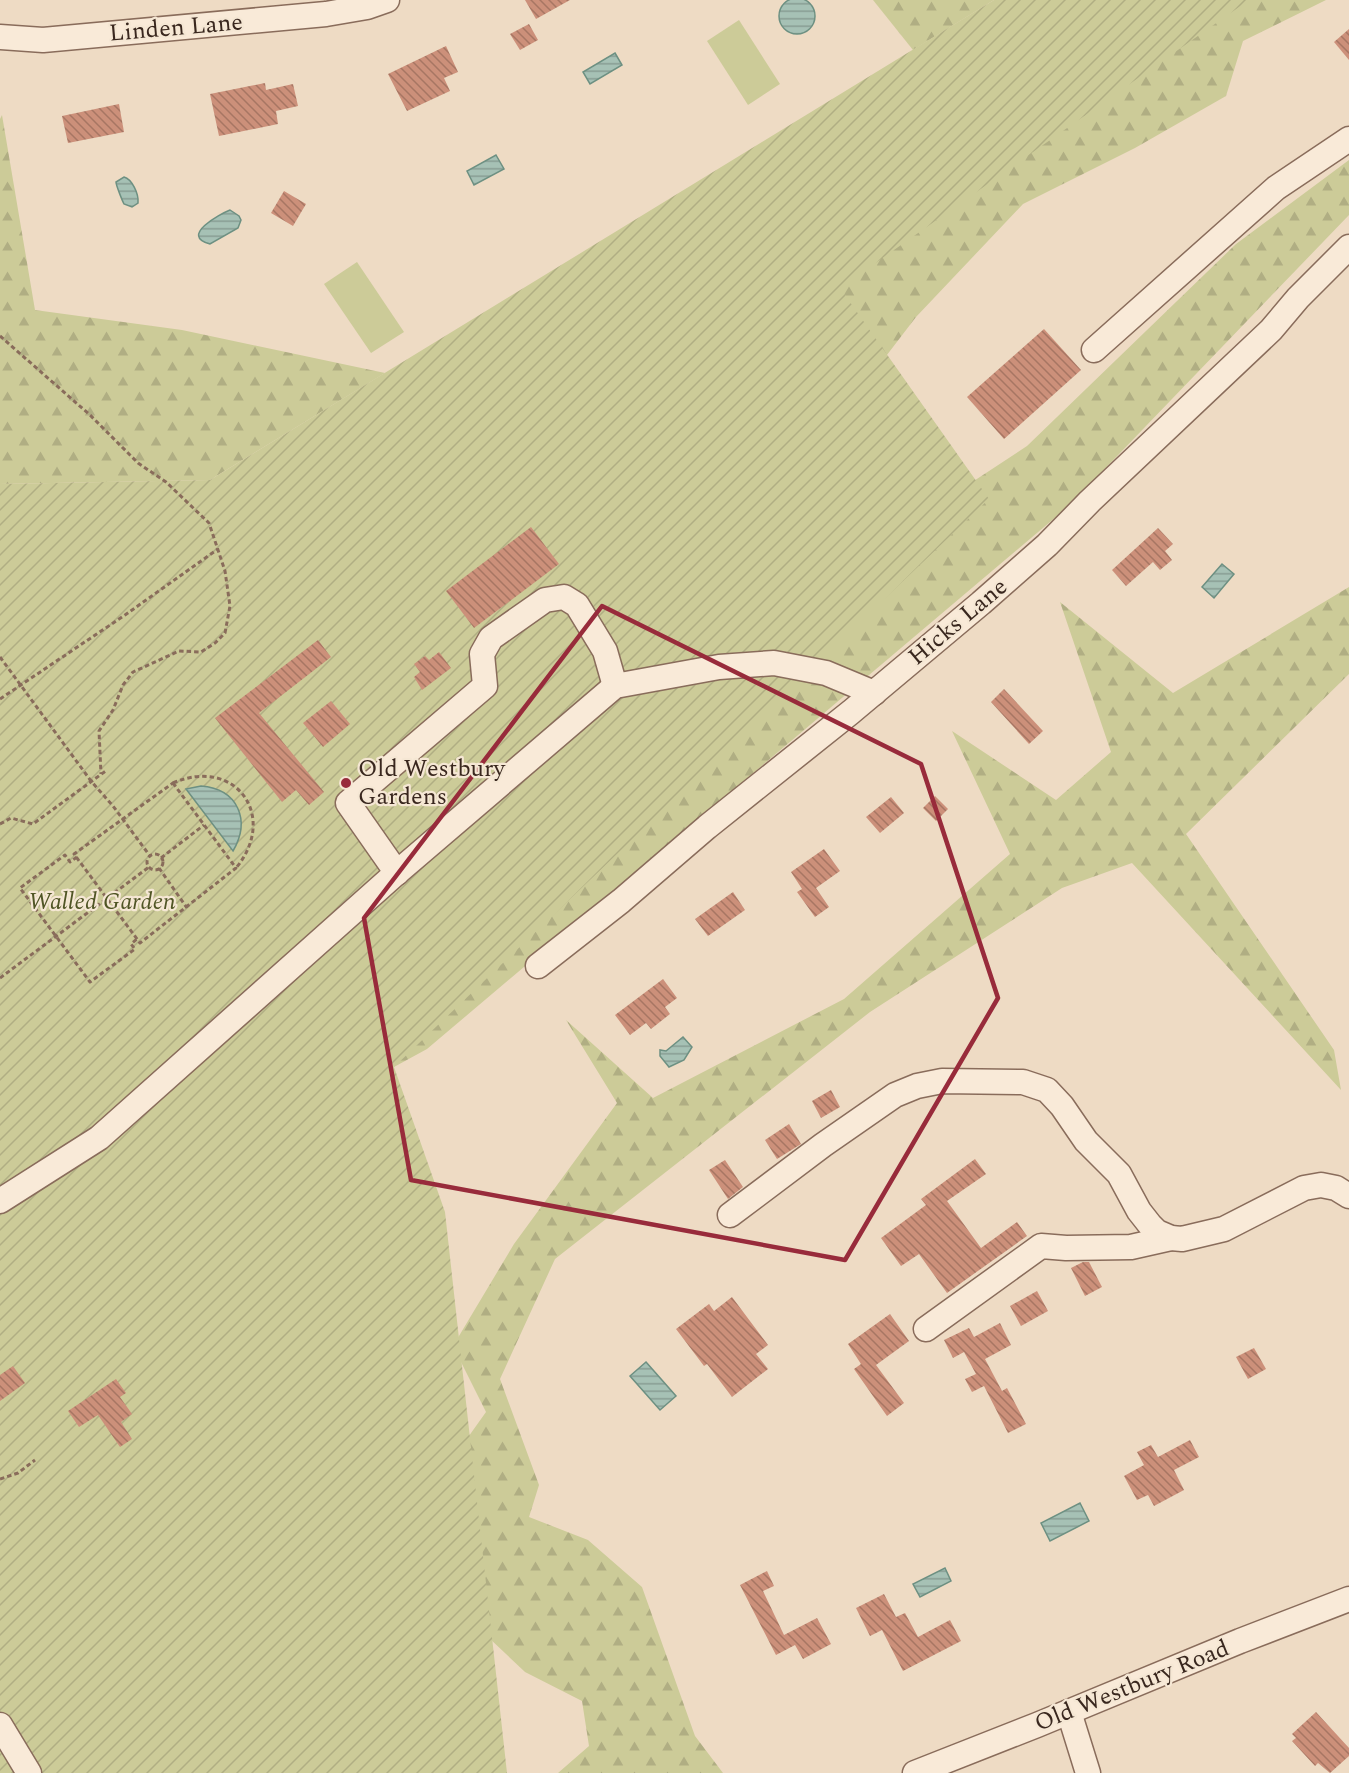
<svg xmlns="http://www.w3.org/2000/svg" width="1349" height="1773" font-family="Spectral,serif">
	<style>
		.forest { fill: url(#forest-firs) }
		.park { fill: #cccb98 }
		.garden { fill: url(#garden-furrows) }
		.water { fill: url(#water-rules); stroke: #6d9082; stroke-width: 1.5 }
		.building { fill: url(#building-back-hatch) }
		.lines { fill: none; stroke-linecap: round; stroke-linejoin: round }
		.minor-casing { stroke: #896c5b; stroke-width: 27 }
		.path { stroke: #896c5b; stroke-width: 3; stroke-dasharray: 4.5 3; stroke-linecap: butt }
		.minor { stroke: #f9ead8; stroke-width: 24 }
		.marked { fill: none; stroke: #982b3b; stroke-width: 4.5; stroke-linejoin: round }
		.poi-dot { fill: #982b3b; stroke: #f5e7d4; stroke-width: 2 }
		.labels { text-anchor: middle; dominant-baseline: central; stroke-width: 4.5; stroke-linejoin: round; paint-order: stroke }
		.street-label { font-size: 24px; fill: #39271e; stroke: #f5e7d4 }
		.poi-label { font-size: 24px; fill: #39271e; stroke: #f5e7d4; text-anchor: start }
		.park-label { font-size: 24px; font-style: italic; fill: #505525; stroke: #f5e7d4 }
	</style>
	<defs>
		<pattern id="forest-firs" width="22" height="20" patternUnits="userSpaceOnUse" patternTransform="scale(1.5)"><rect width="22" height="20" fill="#cccb98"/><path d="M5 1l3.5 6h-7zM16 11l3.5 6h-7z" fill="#b0ae83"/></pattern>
		<pattern id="garden-furrows" width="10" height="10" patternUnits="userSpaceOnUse" patternTransform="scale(1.5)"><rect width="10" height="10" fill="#cccb98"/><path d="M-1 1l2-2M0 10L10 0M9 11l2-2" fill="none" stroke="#b0ae83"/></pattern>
		<pattern id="water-rules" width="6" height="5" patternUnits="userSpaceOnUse" patternTransform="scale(1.5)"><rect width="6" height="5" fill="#a6c1b5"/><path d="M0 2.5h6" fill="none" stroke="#889d93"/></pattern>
		<pattern id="building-back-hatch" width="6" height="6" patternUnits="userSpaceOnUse" patternTransform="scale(1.5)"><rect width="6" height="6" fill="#cc907a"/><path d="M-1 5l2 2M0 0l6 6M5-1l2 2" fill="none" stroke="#a77663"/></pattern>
	</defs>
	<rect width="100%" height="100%" fill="#eedbc4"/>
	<!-- forest -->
	<g class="forest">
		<polygon points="873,0 994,0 913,50"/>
		<polygon points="1124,0 1326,0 1243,41 1226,96 1135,148 1023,204 916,317 766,513 855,559 1027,446 1236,244 1349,160 1349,215 1070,505 427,1049 394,1067 138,674"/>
		<polygon points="2,115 35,310 182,330 385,373 210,480 0,484 0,119"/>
		<polygon points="1349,587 1349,674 1186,834 1334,1050 1341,1090 1132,863 1062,888 870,1012 555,1259 500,1379 539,1485 529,1517 588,1540 642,1587 695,1736 723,1773 558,1773 589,1746 582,1701 525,1672 489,1638 419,1506 486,1412 453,1346 514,1244 617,1103 566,1020 653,1098 844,999 1010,854 952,731 1056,800 1111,752 1060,602 1173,693"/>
	</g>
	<!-- park -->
	<g class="park">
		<polygon points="739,20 780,84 748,105 707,41"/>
		<polygon points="357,262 404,332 371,353 324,284"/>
	</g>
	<!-- garden -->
	<polygon class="garden" points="994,0 1249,0 840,288 989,499 394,1067 445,1212 507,1773 0,1773 0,484 210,480"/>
	<!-- water -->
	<g class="water">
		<circle cx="797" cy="16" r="18"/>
		<polygon points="615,53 622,65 590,84 583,72"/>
		<polygon points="496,155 504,169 474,185 467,171"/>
		<path d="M124,177c8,2 15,17 14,26l-6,4 -8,-3c-2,-4 -8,-19 -8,-22z"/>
		<path d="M230,210l9,6 2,4 -3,8 -28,16c-31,-8 10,-30 20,-34z"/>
		<polygon points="1222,564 1234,574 1214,598 1202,587"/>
		<path d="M201,786c37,3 50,34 32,65l-47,-62z"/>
		<polygon points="683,1037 692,1047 684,1060 669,1067 660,1056 660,1050 666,1051"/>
		<polygon points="646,1362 676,1396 660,1410 630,1376"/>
		<polygon points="1080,1503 1089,1521 1050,1541 1041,1523"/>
		<polygon points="945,1568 951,1581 920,1597 913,1584"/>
	</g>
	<!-- building -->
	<g class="building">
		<polygon points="525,0 570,0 536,19"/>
		<polygon points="529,24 538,40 520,50 510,34"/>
		<polygon points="1349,29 1349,60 1334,42"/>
		<polygon points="446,46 458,72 444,78 450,91 407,111 388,74"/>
		<polygon points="265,83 266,90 293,84 298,106 276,111 278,124 219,136 210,94"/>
		<polygon points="119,104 124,132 68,143 62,116"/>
		<polygon points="284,191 306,204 293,226 271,213"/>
		<polygon points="1044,329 1081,370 1004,439 967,397"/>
		<polygon points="531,527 559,564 474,628 446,591"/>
		<polygon points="1158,528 1173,544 1165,551 1172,560 1160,570 1153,562 1126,586 1112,570"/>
		<polygon points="318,640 331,657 259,713 324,792 309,805 296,790 282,802 215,718"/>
		<polygon points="439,652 451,668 422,690 414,677 420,672 414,664 425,656 429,660"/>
		<polygon points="1004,689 1043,731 1029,744 991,702"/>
		<polygon points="331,701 350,724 323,747 303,723"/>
		<polygon points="935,796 948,809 936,821 923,808"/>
		<polygon points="891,797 904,813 880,833 866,817"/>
		<polygon points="824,849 840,871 816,888 829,907 815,917 797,892 802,889 791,872"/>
		<polygon points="733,892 745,910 708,936 695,919"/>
		<polygon points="663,979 677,998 665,1007 670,1014 651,1029 646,1023 630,1035 615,1015"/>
		<polygon points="831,1090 840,1107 821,1118 812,1101"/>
		<polygon points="789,1124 801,1144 777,1159 765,1140"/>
		<polygon points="975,1159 986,1174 947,1201 981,1248 1017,1222 1027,1236 947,1293 919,1254 901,1266 881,1238 926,1205 921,1199"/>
		<polygon points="725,1160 743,1187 728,1199 709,1170"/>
		<polygon points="1083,1262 1089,1262 1102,1287 1085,1296 1071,1268"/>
		<polygon points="1037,1291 1048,1311 1021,1326 1010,1306"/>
		<polygon points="732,1297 768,1345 756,1354 768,1369 732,1397 707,1364 704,1366 676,1329 709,1304 714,1311"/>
		<polygon points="890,1314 909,1341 876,1365 904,1403 887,1416 854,1369 861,1364 848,1344"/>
		<polygon points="1000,1323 1011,1345 985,1359 1002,1391 1007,1388 1026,1424 1008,1433 984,1386 972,1392 965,1379 976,1374 964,1352 953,1358 944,1340 969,1328 974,1337"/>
		<polygon points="1254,1348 1266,1369 1248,1379 1236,1357"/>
		<polygon points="13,1366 25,1383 0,1401 0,1375"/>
		<polygon points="116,1379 126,1393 120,1397 132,1414 121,1422 132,1439 120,1447 98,1415 79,1427 68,1411"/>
		<polygon points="1190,1440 1199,1457 1174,1470 1184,1490 1154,1506 1148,1495 1137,1500 1124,1476 1144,1465 1137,1452 1151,1445 1158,1457"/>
		<polygon points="767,1571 774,1586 763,1591 784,1635 817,1618 831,1644 803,1659 795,1645 776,1655 740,1585"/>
		<polygon points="884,1594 896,1617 905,1613 918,1637 950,1620 961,1641 903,1671 882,1630 870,1636 856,1608"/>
		<polygon points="1316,1712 1349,1748 1349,1756 1330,1773 1318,1763 1315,1766 1292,1741 1296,1738 1292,1734"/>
	</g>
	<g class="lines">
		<!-- minor casing -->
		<g class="minor-casing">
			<g id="minor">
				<polyline points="0,37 43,40 326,14 367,7 387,0"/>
				<polyline points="1094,350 1276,188 1349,139"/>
				<polyline points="397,873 348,803 485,686 482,654 491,638 545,600 564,597 577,605 605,651 615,686"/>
				<polyline points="538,966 621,901 707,827 851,712 981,603 1047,545 1090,501 1271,330 1298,298 1349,247"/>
				<polyline points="0,1201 99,1138 393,876 615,686 719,667 774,663 826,673 874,693"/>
				<polyline points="730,1215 823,1145 895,1095 917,1086 942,1081 1023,1082 1047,1090 1062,1106 1086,1141 1119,1174 1139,1211 1150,1225 1157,1232 1171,1238 1182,1239 1224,1229 1304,1188 1321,1185 1336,1188 1349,1196"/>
				<polyline points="926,1329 1041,1246 1066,1248 1131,1247 1171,1238"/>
				<polyline points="1069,1712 1088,1773"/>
				<polyline points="0,1725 29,1773"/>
				<polyline points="915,1773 1037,1725 1240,1641 1349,1599"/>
			</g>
		</g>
		<!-- path -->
		<g class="path">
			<polyline points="0,336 90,415 138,463 166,482 209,523 225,571 230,606 225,633 215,643 201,652 179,651 133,672 123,685 113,710 99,731 101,774"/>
			<polyline points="0,657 91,781 113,806 150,856"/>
			<polyline points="0,699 125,615 218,549"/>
			<polygon points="173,783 236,868 140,943 74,854"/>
			<path d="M173,783c62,-27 106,33 63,85"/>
			<polyline points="0,824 11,818 33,824 107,770"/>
			<circle cx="155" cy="862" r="8"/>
			<polyline points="77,857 70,862 65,855 20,888 90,982 135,949 131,944 137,939"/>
			<polyline points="161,858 204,825"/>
			<polyline points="159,868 187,908"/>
			<polyline points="0,978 149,867"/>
			<polyline points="0,1479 18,1473 35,1460"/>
		</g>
		<!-- minor -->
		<use href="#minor" class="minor"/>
	</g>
	<!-- marked area -->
	<path class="marked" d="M602,606l319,158 77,234 -153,262 -434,-80 -47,-262z"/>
	<!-- markers -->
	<circle class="poi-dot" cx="346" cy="783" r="6"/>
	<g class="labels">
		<!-- street labels -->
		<g class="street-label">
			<text transform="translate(176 28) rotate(-5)">Linden Lane</text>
			<text transform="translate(958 622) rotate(-40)">Hicks Lane</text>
			<text transform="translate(1132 1686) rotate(-22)">Old Westbury Road</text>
		</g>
		<!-- poi labels -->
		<g class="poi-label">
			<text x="358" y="769">Old Westbury<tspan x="358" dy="28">Gardens</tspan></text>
		</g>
		<!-- park labels -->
		<g class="park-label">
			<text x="102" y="902">Walled Garden</text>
		</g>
	</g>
</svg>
